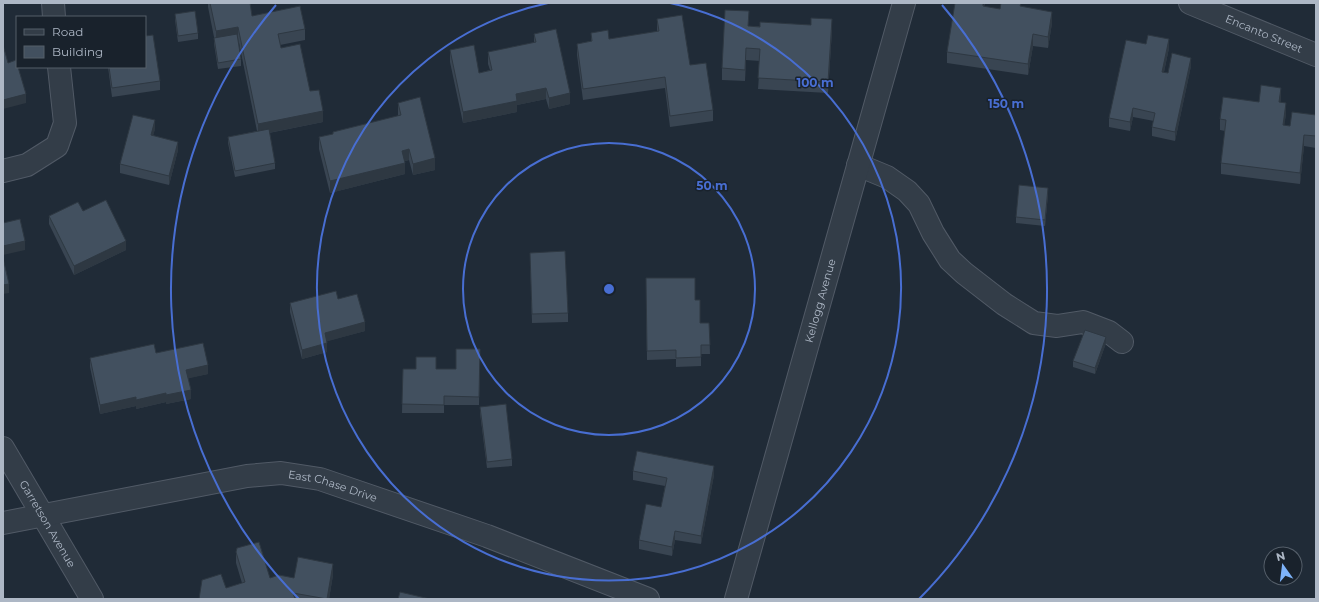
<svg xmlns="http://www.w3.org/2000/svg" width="1319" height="602" font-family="Montserrat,sans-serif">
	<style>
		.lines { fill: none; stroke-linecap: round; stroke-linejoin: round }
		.minor-casing { stroke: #515a66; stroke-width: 24 }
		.minor { stroke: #333d48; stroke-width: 22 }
		.wall { fill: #394552 }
		.shaded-wall { fill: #2e3842 }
		.building { fill: #42505f; stroke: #2e3842 }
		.ring { fill: none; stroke: #486ed2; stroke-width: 2 }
		.labels { text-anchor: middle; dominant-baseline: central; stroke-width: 3; stroke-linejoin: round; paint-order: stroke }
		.street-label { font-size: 11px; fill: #adb7c5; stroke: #19222c }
		.centre { fill: #486ed2; stroke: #19222c; stroke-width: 2 }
		.ring-label { font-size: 12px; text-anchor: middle; font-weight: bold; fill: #486ed2; stroke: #19222c; stroke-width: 3; stroke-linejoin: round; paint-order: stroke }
	</style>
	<rect width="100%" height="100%" fill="#202b37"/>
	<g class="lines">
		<!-- minor casing -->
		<g class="minor-casing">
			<g id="minor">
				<polyline points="53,3 54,17"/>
				<path id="s1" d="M1190,3l126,52"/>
				<polyline points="858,165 887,177 907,191 919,204 933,233 950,260 964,273 1004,304 1034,323 1057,326 1083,322 1109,332 1122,342"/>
				<polyline points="3,171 27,165 57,146 65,123 59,67"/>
				<path id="s2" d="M3,448l89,151"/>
				<path id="s3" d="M3,523l244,-47 34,-3 39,6 167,57 161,63"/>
				<path id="s4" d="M736,599l168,-596"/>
			</g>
		</g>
		<!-- minor -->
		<use href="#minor" class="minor"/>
	</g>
	<!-- wall -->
	<g class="wall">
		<polygon points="208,3 250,3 252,16 305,29 305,40 280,45 281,48 310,91 323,122 269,133 275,163 275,169 235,177 228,143 228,137 257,131 238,38 241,59 241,66 218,69 214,44 214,37 208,7"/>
		<polygon points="985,3 984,7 1000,9 1022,7 1052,23 1048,48 1033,46 1028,75 947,63 947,52"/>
		<polygon points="175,14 198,33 198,39 178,42 175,20"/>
		<polygon points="657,19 690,65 713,110 713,121 670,127 665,88 583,100 577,55 577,44 591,41 591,33 609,39 657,32"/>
		<polygon points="749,26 832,30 828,93 758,89 760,61 746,60 745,81 722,80 722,68"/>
		<polygon points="534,34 570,104 549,109 546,99 517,105 517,112 463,123 450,62 450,50 479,73 490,70 488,64 488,52 534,43"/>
		<polygon points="1146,44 1169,48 1164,72 1168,73 1191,66 1175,141 1152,136 1152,127 1154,121 1133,117 1130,131 1109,127 1109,118"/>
		<polygon points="108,67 145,67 160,81 160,90 112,97"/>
		<polygon points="1281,99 1280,102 1286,114 1284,125 1290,126 1316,115 1316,148 1304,146 1300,184 1221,174 1221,163 1225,131 1220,130 1220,119 1259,102"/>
		<polygon points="398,103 435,170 413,175 409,160 405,161 405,174 330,193 319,149 319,137 333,134 333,132 398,116"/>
		<polygon points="155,129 153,135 178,150 169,185 120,173 120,164"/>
		<polygon points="1048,194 1045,226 1016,223 1016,217"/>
		<polygon points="83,211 126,250 74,275 49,224 49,216"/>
		<polygon points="530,253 568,313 568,322 532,323"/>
		<polygon points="646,278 695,300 700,323 709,323 710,354 701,354 701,366 676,367 676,359 647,360"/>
		<polygon points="338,299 365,331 327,341 327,352 302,359 290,312 290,303"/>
		<polygon points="1106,343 1095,374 1073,367 1073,361"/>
		<polygon points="480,349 479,405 444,405 444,413 402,413 403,369 456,369"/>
		<polygon points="156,353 208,374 188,378 191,399 166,404 166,402 136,409 136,406 100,414 90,367 90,358"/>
		<polygon points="480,407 512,459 512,466 487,468 480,413"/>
		<polygon points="633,471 714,475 701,544 675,540 672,556 639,549 639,540 661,507 665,486 633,480"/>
		<polygon points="236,552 270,578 294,578 333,575 329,599 199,599 226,588 242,583 236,563"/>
	</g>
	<!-- shaded-wall -->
	<g class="shaded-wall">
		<polygon points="1052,12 1052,23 1048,48 1048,37"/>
		<polygon points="832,19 832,30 828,93 828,82"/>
		<polygon points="238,27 238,38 216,43 216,31"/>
		<polygon points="1033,34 1033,46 1028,75 1028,64"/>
		<polygon points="1169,39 1169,48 1162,81 1162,72"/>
		<polygon points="746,48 746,60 745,81 745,70"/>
		<polygon points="1191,58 1191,66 1175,141 1175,132"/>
		<polygon points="546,88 546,99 517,105 517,112 463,123 463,112 516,94"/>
		<polygon points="1281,88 1281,99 1279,113 1279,102"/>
		<polygon points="570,93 570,104 549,109 549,98"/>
		<polygon points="26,94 26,103 3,109 3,100"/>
		<polygon points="1286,103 1286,114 1283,136 1283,125"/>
		<polygon points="1133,108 1133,117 1130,131 1130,122"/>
		<polygon points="323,111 323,122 258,135 258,124"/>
		<polygon points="155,120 155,129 151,144 151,135"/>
		<polygon points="1304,135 1304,146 1300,184 1300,173"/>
		<polygon points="178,142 178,150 169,185 169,176"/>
		<polygon points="409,149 409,160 402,162 402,151"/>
		<polygon points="435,158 435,170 413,175 413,164"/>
		<polygon points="405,163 405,174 330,193 330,181"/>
		<polygon points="1048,188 1048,194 1045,226 1045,220"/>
		<polygon points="25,241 25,250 3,255 3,246"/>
		<polygon points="126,241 126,250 74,275 74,266"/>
		<polygon points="9,284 9,293 3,294 3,285"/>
		<polygon points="365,322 365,331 325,342 325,333"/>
		<polygon points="1106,337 1106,343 1095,374 1095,368"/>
		<polygon points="327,343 327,352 302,359 302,350"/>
		<polygon points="208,365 208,374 186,379 186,370"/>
		<polygon points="191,390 191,399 166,404 166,395"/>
		<polygon points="166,393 166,402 136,409 136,400"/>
		<polygon points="136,397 136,406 100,414 100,405"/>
		<polygon points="714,466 714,475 701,544 701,536"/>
		<polygon points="675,531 675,540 672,556 672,547"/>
		<polygon points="333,564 333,575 329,599 327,599"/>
	</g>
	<!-- building -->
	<g class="building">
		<polygon points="210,3 250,3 252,16 300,6 305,29 278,34 281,48 300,44 310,91 319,90 323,111 258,124 238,27 216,31"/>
		<polygon points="955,3 983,3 983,6 1000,9 1001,3 1021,3 1020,6 1052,12 1048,37 1033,34 1028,64 947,52"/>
		<polygon points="725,10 749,11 748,26 760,27 760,22 811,25 811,18 832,19 828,82 758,78 760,49 746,48 745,70 722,68"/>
		<polygon points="195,11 198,33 178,36 175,14"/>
		<polygon points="682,15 690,65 706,63 713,110 670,116 665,77 583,89 577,44 592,41 591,33 608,30 609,39 659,31 657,19"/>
		<polygon points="556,29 570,93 549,98 546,88 516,94 517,101 463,112 450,50 474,45 479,73 492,70 488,52 536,42 534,34"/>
		<polygon points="237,34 241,59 218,63 214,38"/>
		<polygon points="153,35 160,81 112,88 109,67 145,67 145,36"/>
		<polygon points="1148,35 1169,39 1162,72 1168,73 1172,53 1191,58 1175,132 1152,127 1155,113 1133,108 1130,122 1109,118 1126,40 1146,44"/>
		<polygon points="3,45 8,63 16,60 17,67 18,67 26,94 3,100"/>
		<polygon points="1261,85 1281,88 1279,102 1286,103 1283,125 1290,126 1292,112 1316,115 1316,136 1304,135 1300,173 1221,163 1226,120 1220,119 1223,97 1259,102"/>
		<polygon points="420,97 435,158 413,164 409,149 402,151 405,163 330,181 319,137 333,134 333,132 401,115 398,103"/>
		<polygon points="133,115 155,120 151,135 178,142 169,176 120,164"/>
		<polygon points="269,129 275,163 235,171 228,137"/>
		<polygon points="1019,185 1048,188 1045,220 1016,217"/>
		<polygon points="106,200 126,241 74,266 49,216 78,202 83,211"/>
		<polygon points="20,219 25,241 3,246 3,223"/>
		<polygon points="565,251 568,313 532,314 530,253"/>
		<polygon points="3,258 9,284 3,285"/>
		<polygon points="646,278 695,278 695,300 700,300 700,323 709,323 710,345 701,345 701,357 676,358 676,350 647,351"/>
		<polygon points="336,291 338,299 357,294 365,322 325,333 327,343 302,350 290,303"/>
		<polygon points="1085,330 1106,337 1095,368 1073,361"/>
		<polygon points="203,343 208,365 186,370 191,390 166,395 166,393 136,400 136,397 100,405 90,358 154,344 156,353"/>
		<polygon points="456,349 480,349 479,397 444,396 444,405 402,404 403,369 416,369 416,357 436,357 436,369 456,369"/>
		<polygon points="506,404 512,459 487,462 480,407"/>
		<polygon points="637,451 714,466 701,536 675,531 672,547 639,540 646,504 661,507 667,478 633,471"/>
		<polygon points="259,542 270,578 279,575 294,578 298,557 333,564 327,599 293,593 295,599 199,599 202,580 221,574 226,588 245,582 236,552 237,548"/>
		<polygon points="400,592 430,599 398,599"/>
	</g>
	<!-- distance rings -->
	<g class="ring">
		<circle cx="609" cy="289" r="146"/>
		<path d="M670 3A292 292 0 1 1 548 3"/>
		<path d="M299 599A438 438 0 0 1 276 5M942 5A438 438 0 0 1 919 599"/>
	</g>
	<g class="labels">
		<!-- street labels -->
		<g class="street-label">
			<text stroke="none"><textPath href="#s1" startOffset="80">Encanto Street</textPath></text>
			<text stroke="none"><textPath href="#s4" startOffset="310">Kellogg Avenue</textPath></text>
			<text stroke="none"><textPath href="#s3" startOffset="336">East Chase Drive</textPath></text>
			<text stroke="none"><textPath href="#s2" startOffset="88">Garretson Avenue</textPath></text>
		</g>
	</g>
	<circle cx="609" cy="289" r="6" class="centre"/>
	<g class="ring-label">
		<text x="815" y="87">100 m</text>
		<text x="1006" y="108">150 m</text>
		<text x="712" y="190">50 m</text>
	</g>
	<!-- border -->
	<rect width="1319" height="602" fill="none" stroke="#adb7c5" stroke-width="8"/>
	<!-- legend -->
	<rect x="16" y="16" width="130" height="52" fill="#19222c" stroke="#545e69"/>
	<rect x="24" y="29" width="20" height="6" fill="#333d48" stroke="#545e69"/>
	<text x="52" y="36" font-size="12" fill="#adb7c5">Road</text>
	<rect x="24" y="46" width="20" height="12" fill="#42505f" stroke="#545e69"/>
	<text x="52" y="56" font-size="12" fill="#adb7c5">Building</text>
	<!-- north arrow -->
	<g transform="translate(1283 566) rotate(346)"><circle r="19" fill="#19222c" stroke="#545e69"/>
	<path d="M0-3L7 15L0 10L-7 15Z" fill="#7eb3f9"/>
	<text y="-6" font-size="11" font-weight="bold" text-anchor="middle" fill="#adb7c5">N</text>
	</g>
</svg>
